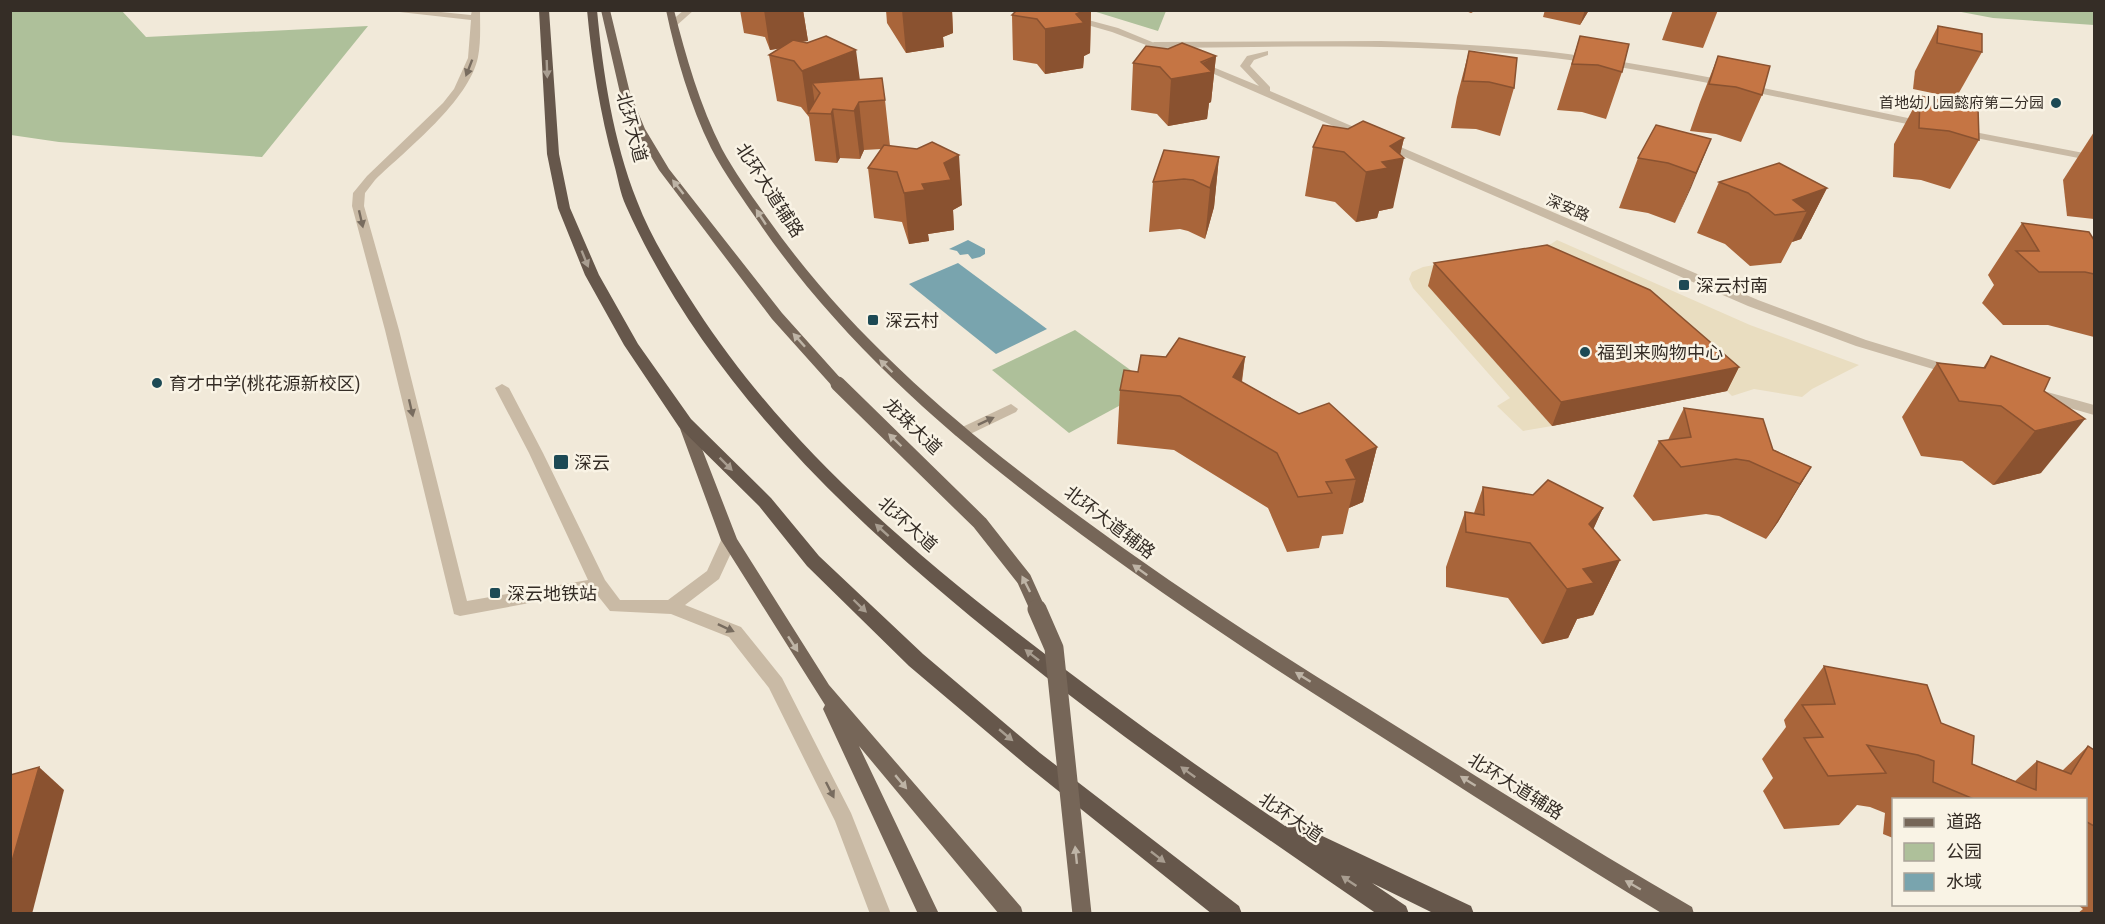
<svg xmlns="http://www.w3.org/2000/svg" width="2105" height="924" font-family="'Roboto Condensed','Noto Sans SC',sans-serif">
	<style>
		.green { fill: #aec09a }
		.plaza { fill: #e9ddc0 }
		.water { fill: #79a4ae }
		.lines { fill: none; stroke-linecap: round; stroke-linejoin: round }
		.minor { fill: #c9baa5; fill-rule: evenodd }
		.tertiary { fill: #c9baa5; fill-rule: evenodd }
		.primary { fill: #766658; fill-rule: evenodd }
		.trunk { fill: #66574b; fill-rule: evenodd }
		.primary-bridge-far1 { stroke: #766658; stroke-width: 15 }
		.primary-bridge { stroke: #766658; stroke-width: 19 }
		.wall { fill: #a9653a }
		.shaded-wall { fill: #8a5230 }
		.building { fill: #c57544; stroke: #8a5230; stroke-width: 1.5 }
		.oneway { fill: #786c5f }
		.oneway2 { fill: #a89d90 }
		.oneway3 { fill: #beb4a6 }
		.poi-dot { fill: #1d4a55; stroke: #f9f3e5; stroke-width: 2 }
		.labels { text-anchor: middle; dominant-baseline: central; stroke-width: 5; stroke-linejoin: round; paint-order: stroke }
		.far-poi-label { font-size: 15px; fill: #352d26; stroke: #f9f3e5; text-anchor: end }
		.far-street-label { font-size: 15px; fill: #352d26; stroke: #f9f3e5 }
		.street-label { font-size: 18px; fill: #352d26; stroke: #f9f3e5 }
		.poi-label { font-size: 18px; fill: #352d26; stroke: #f9f3e5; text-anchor: start }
	</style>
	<rect width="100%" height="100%" fill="#f1e9d9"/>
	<!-- green -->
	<g class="green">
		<polygon points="11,10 122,11 146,37 368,26 262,157 59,142 11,135"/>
		<polygon points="1093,11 1166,11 1158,31"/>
		<polygon points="1956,11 2094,11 2094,25 1993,18"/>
		<polygon points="1075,330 1154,387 1069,433 992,370"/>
	</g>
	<!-- plaza -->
	<polygon class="plaza" points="1557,240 1750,325 1859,365 1812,389 1802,397 1754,389 1732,396 1727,391 1429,286 1552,426 1523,431 1497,406 1510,398 1413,288 1409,279 1412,272 1423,267 1551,244"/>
	<!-- water -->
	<g class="water">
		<polygon points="968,240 985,249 985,254 980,257 972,259 968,254 960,255 957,251 949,249"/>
		<polygon points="958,263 1047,329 996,354 909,284"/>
	</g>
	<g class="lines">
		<!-- minor -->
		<g class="minor">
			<path d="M382,10h39l50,5 1,-5h8c0,15 1,32 -2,47 -9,44 -71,92 -103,123l-10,13 -1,13 35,124 68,271 121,-21 -59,-127 -34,-65 7,-4 7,4 34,65 62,127 15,20h48l39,-29 16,-35h12l2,4 -18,39 -34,26 56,22 41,51 69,135 40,101h-21l-35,-93 -66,-133 -40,-51 -58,-23 -61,-3 -16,-20 -134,25 -6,-2 -69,-284 -33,-124 1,-13 14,-17 76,-73 11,-14 14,-31 3,-38z"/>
			<path d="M1381,41c62,2 125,5 187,13 121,16 240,44 359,68l5,3 -5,3c-136,-27 -272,-61 -410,-74 -121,-11 -242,-7 -363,-6l-5,-3 5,-3z"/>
			<polygon points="1959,129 2094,155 2094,161 1955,134 1954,132"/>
			<polygon points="1011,404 1018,409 1016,412 966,436 956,436 954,433 956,430"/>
		</g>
		<!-- tertiary -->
		<g class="tertiary">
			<polygon points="684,10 694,10 676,26 670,26 670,22"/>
			<polygon points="1035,10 1051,10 1118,28 1259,86 1240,66 1247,56 1268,51 1268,55 1254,60 1250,66 1270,87 1270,91 1758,300 1866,340 1958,368 1960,371 1953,375 1856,346 1748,306 1154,48 1112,32"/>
			<polygon points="2040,390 2094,405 2094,415 2035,398 2033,395"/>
		</g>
		<!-- primary -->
		<g class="primary">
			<polygon points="601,10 610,10 630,93 645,129 669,169 782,313 843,381 845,384 843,387 833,387 772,319 659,170 635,129 620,93"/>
			<path d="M666,10h8c12,47 26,96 48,139 13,24 30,47 46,70 81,115 188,206 300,289 96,71 195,136 296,198 109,68 217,137 328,201l2,7h-31c-105,-63 -207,-130 -311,-196 -101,-64 -201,-131 -297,-203 -111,-84 -216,-176 -295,-291 -17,-25 -35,-49 -49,-76 -21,-43 -35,-91 -45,-138z"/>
			<polygon points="685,418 692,423 737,539 829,685 1021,907 1023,914 999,914 859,746 939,914 918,914 823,709 825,705 721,540 678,423"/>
		</g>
		<!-- trunk -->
		<g class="trunk">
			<polygon points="539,10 549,10 559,154 570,208 599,275 638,344 691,419 771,498 819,556 923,654 1040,753 1239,906 1242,914 1212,914 1026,765 909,666 807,566 759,506 679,427 624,345 585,275 558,208 547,154"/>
			<path d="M587,10h10c6,64 16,130 40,191 14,37 37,73 59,107 83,128 199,230 319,323 87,68 178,133 270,195l8,-3 8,3 170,80 3,8h-39l-63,-31 34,23 3,8h-32c-124,-85 -248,-170 -365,-264 -154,-123 -304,-261 -386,-444 -6,-13 -8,-28 -12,-42 -14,-51 -22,-101 -27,-154z"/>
		</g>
		<!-- primary-bridge-far1 -->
		<polyline class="primary-bridge-far1" points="838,384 980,523 1024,579 1038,610"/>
		<!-- primary-bridge -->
		<polyline class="primary-bridge" points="1037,609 1054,648 1082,914"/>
	</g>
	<!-- wall -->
	<g class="wall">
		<polygon points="740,10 803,10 808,41 801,42 859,79 885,100 890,146 962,205 953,210 954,230 928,234 929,241 909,244 902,222 874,218 868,168 882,149 864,150 860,159 840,158 837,163 815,161 809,117 801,107 777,101 769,55 780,48 770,50 765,37 744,33"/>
		<polygon points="886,10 952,10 953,33 943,37 944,47 906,53 887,23"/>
		<polygon points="1091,10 1090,53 1084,56 1083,68 1045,74 1037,64 1013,60 1012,15"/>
		<polygon points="1463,10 1477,10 1471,13"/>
		<polygon points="1545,10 1589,10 1580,25 1543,17"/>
		<polygon points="1673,10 1718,10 1703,48 1662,40"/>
		<polygon points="1938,26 1982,52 1956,98 1913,89 1915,71"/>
		<polygon points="1580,36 1622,72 1606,119 1582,112 1557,110"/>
		<polygon points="1469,51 1514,88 1500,136 1476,129 1451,128 1457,97"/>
		<polygon points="1216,56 1211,102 1209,103 1207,119 1168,126 1157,114 1131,110 1133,63"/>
		<polygon points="1718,56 1762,95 1741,142 1716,134 1690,131 1700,102"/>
		<polygon points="1920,96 1979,140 1950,189 1921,180 1893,177 1894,144"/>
		<polygon points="2094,132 2094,219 2067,216 2063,180"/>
		<polygon points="1404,138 1400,155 1393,208 1379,211 1377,218 1356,222 1335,202 1305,196 1313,147"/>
		<polygon points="1711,139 1675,223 1648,213 1619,208 1638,158"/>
		<polygon points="1219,157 1214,207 1205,239 1188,231 1180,229 1149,232 1153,182"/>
		<polygon points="1719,182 1827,188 1801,239 1792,242 1781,263 1750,266 1725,244 1697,233"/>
		<polygon points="2022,223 2094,240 2094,337 2048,325 2003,325 1982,303 1994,285 1988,275"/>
		<polygon points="1434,263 1739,367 1727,391 1552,426 1428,286"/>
		<polygon points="1991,356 2044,391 2041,473 1993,485 1962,461 1921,456 1902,417 1937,363 1983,368"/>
		<polygon points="1166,357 1245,357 1242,382 1299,414 1377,447 1363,502 1349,508 1343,534 1322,536 1319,548 1287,552 1268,508 1174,450 1117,444 1120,390 1138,372"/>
		<polygon points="1684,408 1811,467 1778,522 1766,539 1719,516 1706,514 1653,521 1633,496 1659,441 1668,440"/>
		<polygon points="1483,487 1603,508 1593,529 1620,560 1593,615 1577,619 1568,638 1542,644 1508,598 1446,587 1446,567 1465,512 1474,513"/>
		<polygon points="1824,666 1941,723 1972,764 2015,781 2037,761 2062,771 2088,746 2094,750 2094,914 2077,914 2083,909 2077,904 2085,904 2085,800 1893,800 1893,838 1883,834 1885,813 1870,807 1857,805 1839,825 1784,829 1763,791 1773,778 1762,759 1786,727 1784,720"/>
	</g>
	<!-- shaded-wall -->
	<g class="shaded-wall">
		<polygon points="764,10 803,10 808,41 789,43 790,47 770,50"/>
		<polygon points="902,10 952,10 953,33 943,37 944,47 906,53"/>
		<polygon points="1086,10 1091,10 1090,53 1084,56 1083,68 1045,74 1045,29"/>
		<polygon points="1585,10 1589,10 1580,25"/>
		<polygon points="856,50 862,96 820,93 812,83 816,113 808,113 802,71"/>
		<polygon points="1216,56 1211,102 1209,103 1207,119 1168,126 1171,79"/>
		<polygon points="859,102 864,150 860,159 854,111"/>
		<polygon points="833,109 840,158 837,163 831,114"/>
		<polygon points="1404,138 1399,159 1404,158 1393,208 1379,211 1377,218 1356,222 1366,172 1390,146"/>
		<polygon points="1711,139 1691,188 1675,223 1696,173"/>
		<polygon points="959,155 962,205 953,210 954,230 928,234 929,241 909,244 904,193 922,184 944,163"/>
		<polygon points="1219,157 1214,207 1205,239 1210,188"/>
		<polygon points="1827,188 1801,239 1792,242 1807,211 1793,200"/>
		<polygon points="1245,357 1237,411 1233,377"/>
		<polygon points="1739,367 1727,391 1552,426 1561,402"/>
		<polygon points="2085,419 2041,473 1993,485 2035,431"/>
		<polygon points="1377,447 1363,502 1349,508 1356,479 1346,460"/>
		<polygon points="1811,467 1778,522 1766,539 1800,484"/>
		<polygon points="1603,508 1578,563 1589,524"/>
		<polygon points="1620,560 1593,615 1577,619 1568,638 1542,644 1567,589 1583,569"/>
		<polygon points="39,767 64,790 32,914 10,914 10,868"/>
	</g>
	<!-- building -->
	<g class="building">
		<polygon points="1017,10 1086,10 1076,14 1084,23 1045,29 1037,19 1012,15"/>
		<polygon points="1938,26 1982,34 1982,52 1937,43"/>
		<polygon points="826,36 856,50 802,71 794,61 769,55 793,40 807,43"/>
		<polygon points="1580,36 1629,44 1622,72 1598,65 1572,64"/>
		<polygon points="1182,43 1216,56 1201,62 1212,72 1171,79 1160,67 1133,63 1146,46 1168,49"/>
		<polygon points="1469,51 1517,58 1514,88 1489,82 1463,81"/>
		<polygon points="1718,56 1770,66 1762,95 1736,87 1709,84"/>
		<polygon points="882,78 885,100 859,102 854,111 833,109 831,114 808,113 820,93 812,83"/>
		<polygon points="1920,96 1978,108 1979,140 1949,131 1919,128"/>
		<polygon points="1363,121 1404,138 1390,146 1404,158 1382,162 1388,168 1366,172 1344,152 1313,147 1323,125 1348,129"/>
		<polygon points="1656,125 1711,139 1696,173 1668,163 1638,158"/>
		<polygon points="932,142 959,155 944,163 951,180 922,184 925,190 904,193 897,172 868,168 884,145 917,149"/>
		<polygon points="1164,150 1219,157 1210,188 1193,180 1184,179 1153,182"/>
		<polygon points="1779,163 1827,188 1793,200 1807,211 1775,215 1748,193 1719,182"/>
		<polygon points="2022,223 2089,232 2094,240 2094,274 2085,272 2039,272 2016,251 2039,251"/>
		<polygon points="1547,245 1650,290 1739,367 1561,402 1434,263"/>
		<polygon points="1179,338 1245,357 1233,377 1299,414 1329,403 1377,447 1346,460 1356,479 1326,482 1332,493 1298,497 1277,453 1180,396 1120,390 1124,370 1138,372 1141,355 1166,357"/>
		<polygon points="1991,356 2050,378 2044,391 2085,419 2035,431 2001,406 1959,401 1937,363 1985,368"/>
		<polygon points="1684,408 1763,419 1773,450 1811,467 1800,484 1749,461 1736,459 1681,467 1659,441 1691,437"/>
		<polygon points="1548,480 1603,508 1589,524 1620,560 1583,569 1594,583 1567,589 1530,543 1466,532 1465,512 1484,515 1483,487 1533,495"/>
		<polygon points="1824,666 1927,685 1941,723 1974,736 1972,764 2036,790 2037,761 2071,774 2088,746 2094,750 2094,826 2085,821 2085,800 1976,800 1933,782 1934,761 1918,755 1867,745 1886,773 1828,776 1804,738 1823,737 1802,705 1835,704"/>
		<polygon points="39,767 10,868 10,775"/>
	</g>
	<!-- one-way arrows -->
	<defs><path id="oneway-solid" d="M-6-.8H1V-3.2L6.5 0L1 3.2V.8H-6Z" transform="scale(1.5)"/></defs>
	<g class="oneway">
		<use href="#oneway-solid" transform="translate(469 68) rotate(111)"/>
		<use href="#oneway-solid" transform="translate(361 219) rotate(77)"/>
		<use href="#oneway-solid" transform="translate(411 408) rotate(77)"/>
		<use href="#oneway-solid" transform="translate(986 421) rotate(-25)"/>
		<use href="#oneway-solid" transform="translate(726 628) rotate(25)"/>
		<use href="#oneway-solid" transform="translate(830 790) rotate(63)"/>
	</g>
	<g class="oneway2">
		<use href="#oneway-solid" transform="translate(547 69) rotate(88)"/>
		<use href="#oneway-solid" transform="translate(585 259) rotate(68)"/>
		<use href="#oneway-solid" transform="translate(726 464) rotate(45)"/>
		<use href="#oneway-solid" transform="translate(882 530) rotate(-138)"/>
		<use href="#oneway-solid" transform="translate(860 606) rotate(44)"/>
		<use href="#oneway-solid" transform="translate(1032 655) rotate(-142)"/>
		<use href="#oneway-solid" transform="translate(1006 735) rotate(40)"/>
		<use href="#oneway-solid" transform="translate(1188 772) rotate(-144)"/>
		<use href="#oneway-solid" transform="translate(1158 857) rotate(38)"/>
		<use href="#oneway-solid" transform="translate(1349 881) rotate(-146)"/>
	</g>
	<g class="oneway3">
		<use href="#oneway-solid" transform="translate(678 187) rotate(-128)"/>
		<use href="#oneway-solid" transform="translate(761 217) rotate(-123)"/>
		<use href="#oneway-solid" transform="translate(799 340) rotate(-132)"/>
		<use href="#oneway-solid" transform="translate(886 366) rotate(-136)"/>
		<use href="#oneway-solid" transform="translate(895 440) rotate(-136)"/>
		<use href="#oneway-solid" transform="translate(1140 570) rotate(-144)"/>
		<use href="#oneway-solid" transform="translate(1026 584) rotate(-117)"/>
		<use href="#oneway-solid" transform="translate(793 644) rotate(57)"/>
		<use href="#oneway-solid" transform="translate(1303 677) rotate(-148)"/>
		<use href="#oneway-solid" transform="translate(1468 781) rotate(-148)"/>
		<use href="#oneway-solid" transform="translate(901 782) rotate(50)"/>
		<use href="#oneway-solid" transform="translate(1076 855) rotate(-96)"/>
		<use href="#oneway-solid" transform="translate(1633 885) rotate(-150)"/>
	</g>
	<!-- markers -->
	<g class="poi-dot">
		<circle cx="2056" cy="103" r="6"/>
		<rect x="1678" y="279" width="12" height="12" rx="3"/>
		<rect x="867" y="314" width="12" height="12" rx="3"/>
		<circle cx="1585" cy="352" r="6"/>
		<circle cx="157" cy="383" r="6"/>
		<rect x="553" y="454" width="16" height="16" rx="3"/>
		<rect x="489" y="587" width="12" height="12" rx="3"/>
	</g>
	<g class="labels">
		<!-- far-poi labels -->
		<g class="far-poi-label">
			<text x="2044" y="103">首地幼儿园懿府第二分园</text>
		</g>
		<!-- far-street labels -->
		<g class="far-street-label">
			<text transform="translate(1568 208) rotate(23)">深安路</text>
		</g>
		<!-- street labels -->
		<g class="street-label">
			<text transform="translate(632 127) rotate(75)">北环大道</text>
			<text transform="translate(770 190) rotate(57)">北环大道辅路</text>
			<text transform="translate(913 426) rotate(44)">龙珠大道</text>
			<text transform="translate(1110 522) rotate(37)">北环大道辅路</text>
			<text transform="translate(908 524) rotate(42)">北环大道</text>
			<text transform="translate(1516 786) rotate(32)">北环大道辅路</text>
			<text transform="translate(1291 817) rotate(34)">北环大道</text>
		</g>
		<!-- poi labels -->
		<g class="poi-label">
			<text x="1696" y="285">深云村南</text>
			<text x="885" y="320">深云村</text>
			<text x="1597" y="352">福到来购物中心</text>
			<text x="169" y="383">育才中学(桃花源新校区)</text>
			<text x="574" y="462">深云</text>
			<text x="507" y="593">深云地铁站</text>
		</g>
	</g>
	<!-- border -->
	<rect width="2105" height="924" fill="none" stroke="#352d26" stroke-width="24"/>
	<!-- legend -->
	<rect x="1892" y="798" width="195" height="108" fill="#f9f3e5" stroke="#aba499" stroke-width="1.5"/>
	<rect x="1904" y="818" width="30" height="9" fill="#766658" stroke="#aba499" stroke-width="1.5"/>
	<text x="1946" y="828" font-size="18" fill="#352d26">道路</text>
	<rect x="1904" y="843" width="30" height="18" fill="#aec09a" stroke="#aba499" stroke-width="1.5"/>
	<text x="1946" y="858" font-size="18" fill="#352d26">公园</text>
	<rect x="1904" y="873" width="30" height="18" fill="#79a4ae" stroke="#aba499" stroke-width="1.5"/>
	<text x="1946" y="888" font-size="18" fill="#352d26">水域</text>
</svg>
